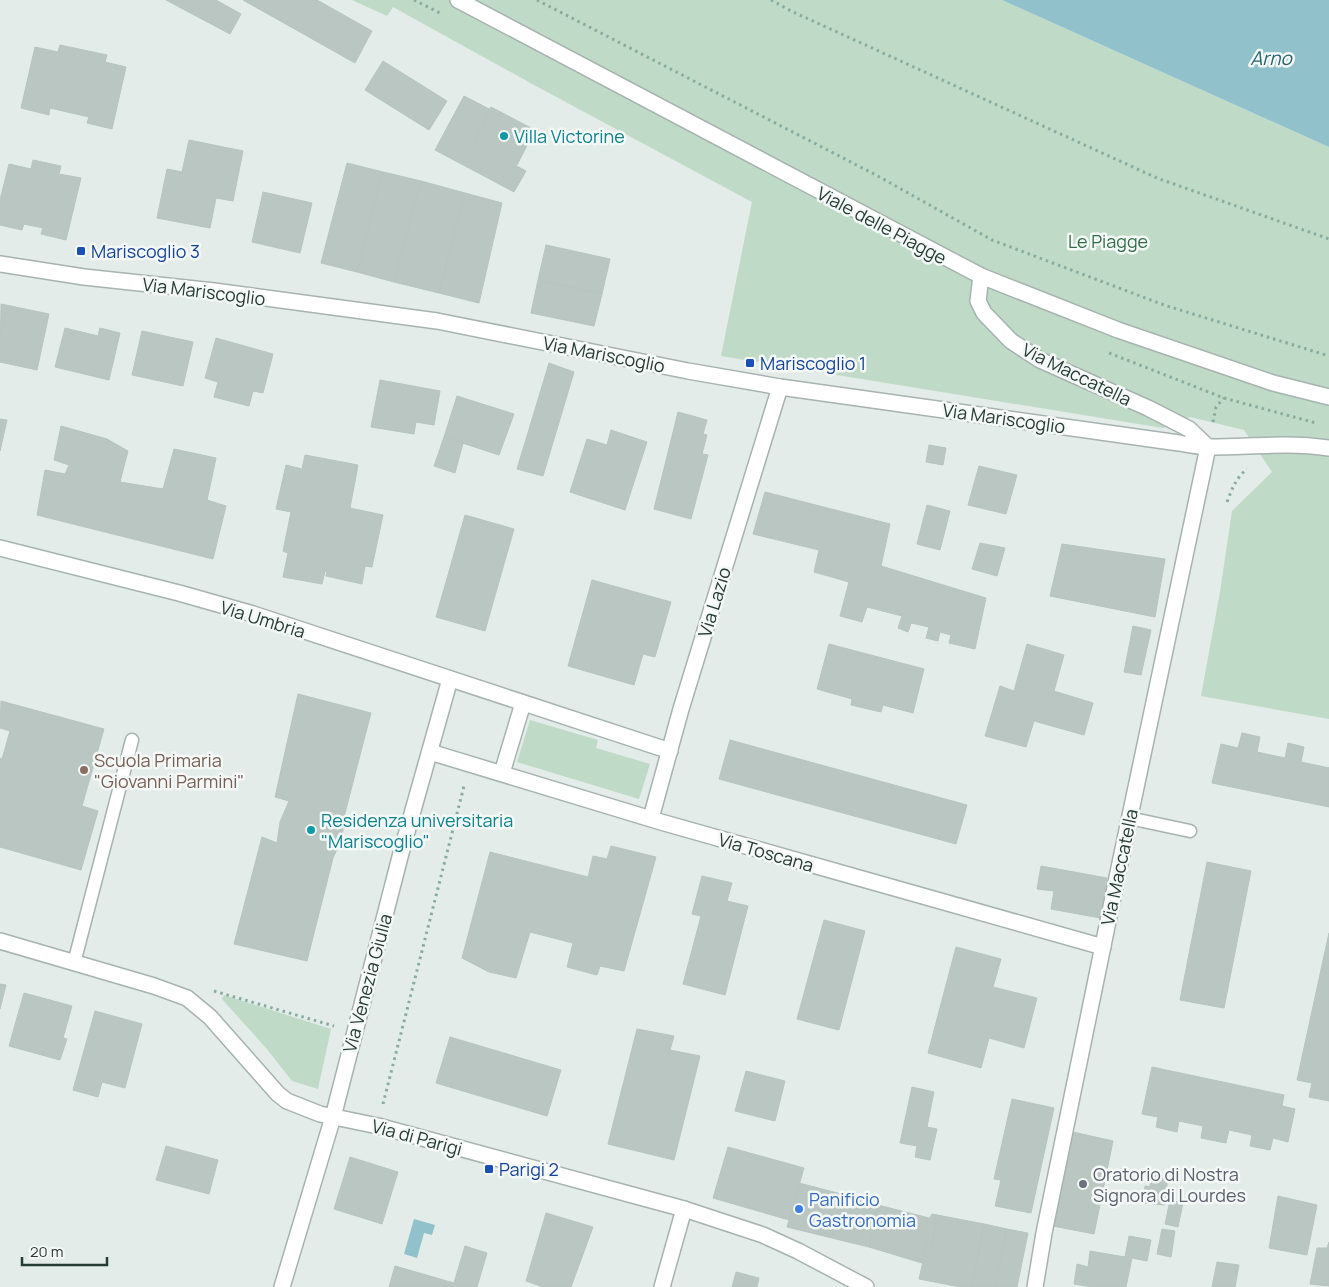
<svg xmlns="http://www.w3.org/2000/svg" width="1329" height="1287" font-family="Manrope,sans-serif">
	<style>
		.green { fill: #bfdac6 }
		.water { fill: #91c2cb }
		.building { fill: #b9c6c1; stroke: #b6c5bf }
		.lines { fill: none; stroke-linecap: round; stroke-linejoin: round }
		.lane-casing { stroke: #a6b3af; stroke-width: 15 }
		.street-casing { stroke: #a6b3af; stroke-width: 18 }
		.path { stroke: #87aca0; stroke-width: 3; stroke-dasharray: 2.5 4; stroke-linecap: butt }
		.lane { stroke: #fff; stroke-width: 12 }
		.street { stroke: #fff; stroke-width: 15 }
		.culture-dot { fill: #0f9aa8; stroke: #f4f8f6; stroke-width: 2 }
		.transit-dot { fill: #1a4fb4; stroke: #f4f8f6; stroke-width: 2 }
		.education-dot { fill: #8d6e63; stroke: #f4f8f6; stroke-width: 2 }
		.worship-dot { fill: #6b7280; stroke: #f4f8f6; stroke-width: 2 }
		.shop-dot { fill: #3f7fe0; stroke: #f4f8f6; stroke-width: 2 }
		.labels { text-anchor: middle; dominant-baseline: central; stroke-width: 5; stroke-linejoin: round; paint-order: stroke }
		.culture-label { font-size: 18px; fill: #0d838f; stroke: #f4f8f6; text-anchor: start }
		.street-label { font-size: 18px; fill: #253b35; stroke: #f4f8f6 }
		.park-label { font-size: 18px; fill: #336e49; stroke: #f4f8f6 }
		.transit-label { font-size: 18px; fill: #164399; stroke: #f4f8f6; text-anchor: start }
		.education-label { font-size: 18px; fill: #785e54; stroke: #f4f8f6; text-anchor: start }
		.worship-label { font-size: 18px; fill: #5b616d; stroke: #f4f8f6; text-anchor: start }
		.shop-label { font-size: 18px; fill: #366cbe; stroke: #f4f8f6; text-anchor: start }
		.water-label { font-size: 19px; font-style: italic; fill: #256571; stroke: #f4f8f6 }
	</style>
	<rect width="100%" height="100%" fill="#e3ece8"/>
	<!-- green -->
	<g class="green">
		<polygon points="352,0 1002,0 1329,147 1329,719 1201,696 1220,592 1232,511 1272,472 1244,430 1190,417 1163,428 721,356 752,202 534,85 393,7 387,16"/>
		<polygon points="530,720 598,740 596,748 650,764 639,799 517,762"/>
		<polygon points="224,995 331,1029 318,1089 292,1081 266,1048 222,999"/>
	</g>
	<!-- water -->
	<g class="water">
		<polygon points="1002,0 1329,0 1329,147"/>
		<polygon points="414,1219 435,1225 432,1235 424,1233 417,1258 404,1254"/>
	</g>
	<!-- building -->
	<g class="building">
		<polygon points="166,0 216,0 241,14 230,34"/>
		<polygon points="243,0 317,0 372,31 355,63"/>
		<polygon points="60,45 107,55 105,62 126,67 112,129 87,123 89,117 50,108 49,115 21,108 35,47 58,52"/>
		<polygon points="383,61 447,101 429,130 365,90"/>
		<polygon points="464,96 491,110 474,143 526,171 514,192 435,150"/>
		<polygon points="491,107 535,130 517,165 474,143"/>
		<polygon points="189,140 243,151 233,201 216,198 210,228 157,218 167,169 182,172"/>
		<polygon points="33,160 61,166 59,174 81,178 66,240 41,234 43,228 24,224 22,230 0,225 0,200 9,164 31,169"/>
		<polygon points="347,163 383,172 357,272 321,263"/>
		<polygon points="383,172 421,181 394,282 357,272"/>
		<polygon points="421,181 465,193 439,293 394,282"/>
		<polygon points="263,192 312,203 300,253 252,242"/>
		<polygon points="465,193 502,203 479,303 439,293"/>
		<polygon points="546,245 610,259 602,294 538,280"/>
		<polygon points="538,280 602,294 594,326 531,313"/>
		<polygon points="1,304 49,314 37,370 0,362"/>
		<polygon points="65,328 98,336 100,328 120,333 109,380 55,367"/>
		<polygon points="142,331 193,342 183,386 132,375"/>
		<polygon points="216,338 273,354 263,393 253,391 249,406 214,397 218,382 205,378"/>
		<polygon points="549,363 574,372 543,476 517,469"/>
		<polygon points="380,380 440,391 434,425 416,422 414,434 371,427"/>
		<polygon points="457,396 514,414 499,455 444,437"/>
		<polygon points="678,412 707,420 703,434 707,435 702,454 708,455 691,519 654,509"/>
		<polygon points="0,419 7,420 0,451"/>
		<polygon points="61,426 107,439 128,451 120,482 163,489 174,449 216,458 207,500 226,506 213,559 37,515 45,470 65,474 69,465 54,460"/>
		<polygon points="611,430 647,442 625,510 570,492 587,439 607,445"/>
		<polygon points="444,437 463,443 455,473 434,466"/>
		<polygon points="929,445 946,448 943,465 926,462"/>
		<polygon points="305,455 358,465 350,508 383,515 372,567 365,566 362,584 326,576 327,571 325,571 322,584 283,577 288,553 283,551 291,512 276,509 286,465 302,469"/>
		<polygon points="979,466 1017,475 1006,514 968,505"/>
		<polygon points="765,492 890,524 881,566 986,598 975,649 949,643 951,635 940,632 938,641 926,638 929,627 911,623 908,632 898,628 902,616 867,607 862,622 840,616 849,582 814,572 819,550 753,534"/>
		<polygon points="927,505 950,511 940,550 917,544"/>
		<polygon points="465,515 514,529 485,631 436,617"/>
		<polygon points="980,543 1005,548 997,576 972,569"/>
		<polygon points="1062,544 1165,559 1155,617 1050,596"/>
		<polygon points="592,580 671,602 655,657 643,654 634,685 568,666"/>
		<polygon points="1133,626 1151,630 1141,675 1124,672"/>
		<polygon points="829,644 924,669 913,713 883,705 881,712 851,705 852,699 817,689"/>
		<polygon points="1027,644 1064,655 1054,691 1093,703 1084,735 1034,721 1026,747 985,736 1000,686 1014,691"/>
		<polygon points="298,694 371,713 345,813 342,838 333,858 307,961 234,944 262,837 277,843 280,822 289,801 275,797"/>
		<polygon points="1,701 104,729 82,806 98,811 81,870 0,847 0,758 2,759 10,731 0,728"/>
		<polygon points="1242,733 1260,737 1257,752 1285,758 1288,743 1304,747 1301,762 1329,768 1329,767 1329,807 1212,783 1221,744 1238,748"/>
		<polygon points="730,740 967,805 956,844 719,779"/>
		<polygon points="611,846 656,857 624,971 600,966 597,975 567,967 573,943 530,932 516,978 489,972 462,958 490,852 588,877 593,856 607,859"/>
		<polygon points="1207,862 1251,871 1224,1008 1180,1000"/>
		<polygon points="1041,866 1107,878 1100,918 1051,909 1054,891 1037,889"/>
		<polygon points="702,876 732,883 727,901 748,906 725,995 683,984 701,916 692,914"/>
		<polygon points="824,920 865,931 839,1030 797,1019"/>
		<polygon points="1329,933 1329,1101 1309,1097 1312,1083 1297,1080"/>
		<polygon points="956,947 1001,959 993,987 1037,998 1024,1048 989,1038 981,1068 928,1053"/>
		<polygon points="0,984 6,985 0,1009"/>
		<polygon points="24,993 72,1006 63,1038 67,1039 60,1060 9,1046"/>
		<polygon points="95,1011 142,1024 125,1088 102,1082 98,1097 73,1090"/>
		<polygon points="637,1029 674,1036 670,1050 700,1056 674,1160 608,1144"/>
		<polygon points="450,1037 561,1070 547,1116 436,1083"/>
		<polygon points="1152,1067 1284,1095 1282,1106 1295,1109 1288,1142 1273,1138 1270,1150 1250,1146 1252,1135 1229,1130 1226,1143 1201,1138 1203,1126 1179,1121 1177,1132 1156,1127 1158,1117 1142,1114"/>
		<polygon points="746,1071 785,1081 775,1121 735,1111"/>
		<polygon points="912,1087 934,1092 927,1127 937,1129 930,1160 915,1157 917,1146 900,1143"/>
		<polygon points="1012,1099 1054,1108 1031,1213 995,1206 1001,1180 994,1179"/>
		<polygon points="1073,1132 1113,1141 1094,1234 1053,1226"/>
		<polygon points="166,1146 218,1160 209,1194 156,1180"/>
		<polygon points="728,1147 804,1168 789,1220 713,1198"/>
		<polygon points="350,1157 398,1172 382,1224 334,1209"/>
		<polygon points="1151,1173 1168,1175 1165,1205 1143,1203 1145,1186 1150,1187"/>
		<polygon points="799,1183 841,1194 832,1238 787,1227"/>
		<polygon points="841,1194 878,1205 869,1247 832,1238"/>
		<polygon points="1278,1196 1317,1205 1307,1255 1269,1248"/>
		<polygon points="1170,1200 1183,1203 1178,1227 1165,1224"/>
		<polygon points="878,1205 937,1220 932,1245 927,1244 922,1263 869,1247"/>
		<polygon points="546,1213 593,1227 571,1287 543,1287 526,1281"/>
		<polygon points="932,1214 984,1224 972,1287 960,1287 919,1279 927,1244 932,1245 937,1220 930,1218"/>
		<polygon points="984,1224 1007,1229 995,1287 972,1287"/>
		<polygon points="1007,1229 1028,1233 1017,1287 995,1287"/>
		<polygon points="1162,1229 1175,1231 1171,1257 1157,1254"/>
		<polygon points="1129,1236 1151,1240 1147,1261 1132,1258 1126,1287 1092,1287 1074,1284 1077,1264 1088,1267 1090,1251 1125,1257"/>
		<polygon points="1329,1242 1329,1286 1310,1284 1317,1248 1327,1248"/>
		<polygon points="465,1246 487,1253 477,1287 389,1287 395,1266 454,1283"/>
		<polygon points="1217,1262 1239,1265 1235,1287 1212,1287"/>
		<polygon points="736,1272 759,1278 757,1287 732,1287"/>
	</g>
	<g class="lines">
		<!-- lane casing -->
		<g class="lane-casing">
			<g id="lane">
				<polyline points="1129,818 1190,831"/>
				<polyline points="74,963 132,740"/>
			</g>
		</g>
		<!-- street casing -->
		<g class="street-casing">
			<g id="street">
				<polyline points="458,0 981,276 1118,330 1273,383 1329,397"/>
				<path d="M0,264l84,13 130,14 223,30 251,50 92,16 399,56c10,2 21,4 31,4 41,0 76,-5 119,1"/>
				<polyline points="981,276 978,301 984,313 1011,341 1040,360 1148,408 1189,429 1208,447"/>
				<polyline points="0,548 179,593 253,614 670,751"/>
				<polyline points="430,752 661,822 1103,947"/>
				<polyline points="502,773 523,703"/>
				<polyline points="651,818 681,709 780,387"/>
				<polyline points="0,941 154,986 187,998 210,1017 278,1094 287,1101 320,1114 378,1126 684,1209 763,1235 798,1251 866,1287"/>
				<polyline points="282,1287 333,1117 401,853 450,679"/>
				<polyline points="662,1287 684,1209"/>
				<polyline points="1035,1287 1044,1233 1120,863 1208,447"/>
			</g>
		</g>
		<!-- path -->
		<g class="path">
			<polyline points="414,0 440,13"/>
			<polyline points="537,0 876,175 992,240 1164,305 1329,356"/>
			<polyline points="771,0 791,11 1157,178 1329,239"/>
			<polyline points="1109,353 1224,398 1316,423"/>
			<polyline points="1213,422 1216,407 1224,398"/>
			<path d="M1227,502c5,-13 9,-24 20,-33"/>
			<polyline points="342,838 380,848"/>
			<polyline points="214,991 334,1026"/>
			<polyline points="383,1104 464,786"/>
		</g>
		<!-- lane -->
		<use href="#lane" class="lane"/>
		<!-- street -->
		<use href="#street" class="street"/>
	</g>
	<!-- markers -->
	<g class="culture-dot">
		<circle cx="504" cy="136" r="5"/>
		<circle cx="311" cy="830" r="5"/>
	</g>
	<g class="transit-dot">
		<rect x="76" y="246" width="10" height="10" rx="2.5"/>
		<rect x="745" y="358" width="10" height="10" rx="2.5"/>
		<rect x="484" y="1164" width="10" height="10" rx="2.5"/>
	</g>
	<circle class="education-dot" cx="84" cy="770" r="5"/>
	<circle class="worship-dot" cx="1083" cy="1184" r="5"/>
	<circle class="shop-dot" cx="799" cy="1209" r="5"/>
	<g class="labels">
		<!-- culture labels -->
		<g class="culture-label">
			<text x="514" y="136">Villa Victorine</text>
			<text x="321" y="820">Residenza universitaria<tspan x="321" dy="21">"Mariscoglio"</tspan></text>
		</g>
		<!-- street labels -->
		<g class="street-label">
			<text transform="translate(882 225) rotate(28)">Viale delle Piagge</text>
			<text transform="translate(204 291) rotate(7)">Via Mariscoglio</text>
			<text transform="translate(604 354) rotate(11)">Via Mariscoglio</text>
			<text transform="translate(1077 374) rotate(26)">Via Maccatella</text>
			<text transform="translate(1004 418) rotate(8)">Via Mariscoglio</text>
			<text transform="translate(714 602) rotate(-73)">Via Lazio</text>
			<text transform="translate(263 619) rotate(17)">Via Umbria</text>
			<text transform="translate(766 852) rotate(16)">Via Toscana</text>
			<text transform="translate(1119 867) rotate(-78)">Via Maccatella</text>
			<text transform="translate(367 983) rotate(-75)">Via Venezia Giulia</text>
			<text transform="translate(417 1137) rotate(15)">Via di Parigi</text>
		</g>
		<!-- park labels -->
		<g class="park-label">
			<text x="1108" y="241">Le Piagge</text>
		</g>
		<!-- transit labels -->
		<g class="transit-label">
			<text x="91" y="251">Mariscoglio 3</text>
			<text x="760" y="363">Mariscoglio 1</text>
			<text x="499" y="1169">Parigi 2</text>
		</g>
		<!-- education labels -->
		<g class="education-label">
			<text x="94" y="760">Scuola Primaria<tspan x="94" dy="21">"Giovanni Parmini"</tspan></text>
		</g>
		<!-- worship labels -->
		<g class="worship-label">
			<text x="1093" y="1174">Oratorio di Nostra<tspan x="1093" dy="21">Signora di Lourdes</tspan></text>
		</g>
		<!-- shop labels -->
		<g class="shop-label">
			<text x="809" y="1199">Panificio<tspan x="809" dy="21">Gastronomia</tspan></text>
		</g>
		<!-- water labels -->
		<g class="water-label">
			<text x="1271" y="58">Arno</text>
		</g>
	</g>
	<!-- scale -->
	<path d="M22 1257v8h85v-8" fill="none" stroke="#253b35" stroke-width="2.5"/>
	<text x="30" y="1257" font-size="15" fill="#253b35" stroke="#f4f8f6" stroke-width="4" paint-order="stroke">20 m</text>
</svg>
